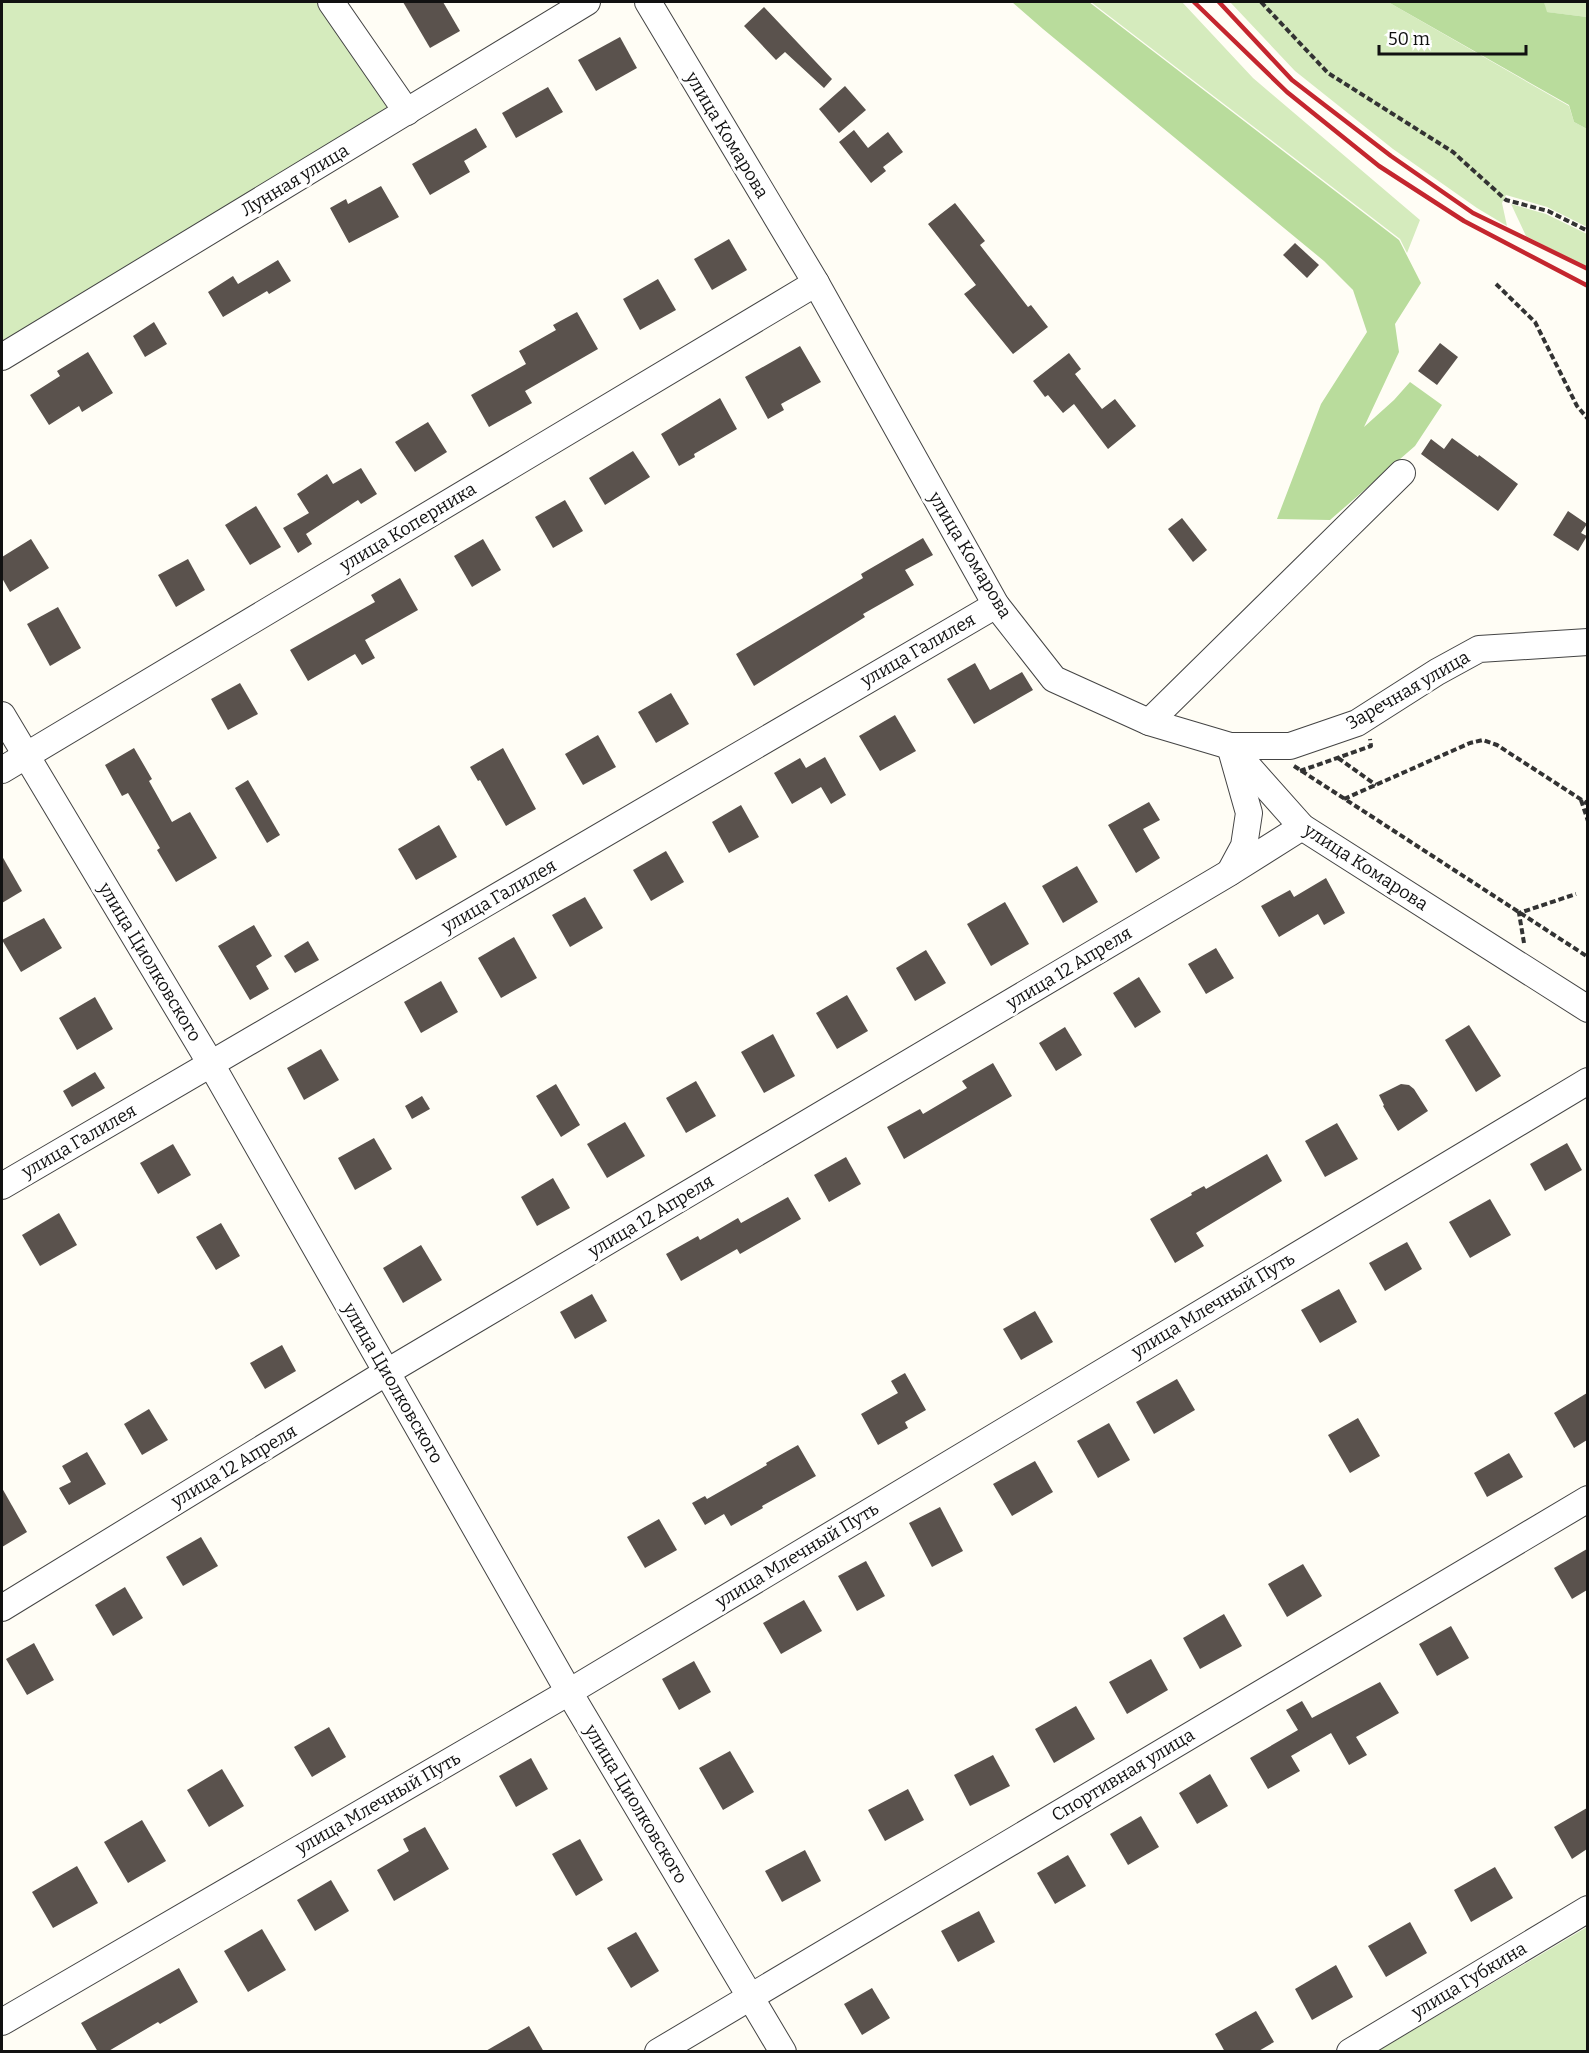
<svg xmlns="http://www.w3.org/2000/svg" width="1589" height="2053" font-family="Bitter,serif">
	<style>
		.green { fill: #d5ebbd }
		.forest { fill: #b9dc9c }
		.building { fill: #5a524d }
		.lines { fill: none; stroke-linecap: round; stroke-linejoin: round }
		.minor-casing { stroke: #444; stroke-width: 28 }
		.path { stroke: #333; stroke-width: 4; stroke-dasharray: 6 3; stroke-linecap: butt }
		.minor { stroke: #fff; stroke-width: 26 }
		.rail { stroke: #c4262e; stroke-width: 4.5 }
		.labels { text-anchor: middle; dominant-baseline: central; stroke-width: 6; stroke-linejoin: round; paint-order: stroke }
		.street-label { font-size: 18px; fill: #111; stroke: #fff }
	</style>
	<rect width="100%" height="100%" fill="#fffdf5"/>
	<!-- green -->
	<g class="green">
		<polygon points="2,2 320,2 383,94 387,109 2,347"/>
		<polygon points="1091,2 1182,2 1253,78 1420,220 1407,253 1400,239"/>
		<polygon points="1230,2 1388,2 1569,106 1574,122 1587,129 1587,227 1547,207 1506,195 1502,203 1507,226 1477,208 1393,149 1295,71"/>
		<polygon points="1544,2 1587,2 1587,17 1546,12"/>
		<polygon points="1511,204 1546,214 1587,234 1587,267 1526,236"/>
		<polygon points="1587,1927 1587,2051 1378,2051"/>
	</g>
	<!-- forest -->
	<g class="forest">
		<polygon points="1012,2 1089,2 1399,240 1421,283 1395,324 1399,352 1364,427 1394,400 1410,382 1442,405 1415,446 1330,520 1277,519 1321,404 1367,332 1353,290 1324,261 1043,29"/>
		<polygon points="1388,2 1544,2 1547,12 1587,17 1587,129 1574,122 1569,105"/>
	</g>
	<!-- building -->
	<g class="building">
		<polygon points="403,2 443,2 460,31 430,48"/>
		<polygon points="764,7 832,79 824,88 785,52 776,60 744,26"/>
		<polygon points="620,37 637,68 596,91 578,60"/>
		<polygon points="845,86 866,110 839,133 819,109"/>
		<polygon points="548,87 563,112 516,138 502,113"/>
		<polygon points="476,128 487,147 464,161 470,172 430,195 412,164"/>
		<polygon points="854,130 868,148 888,132 903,152 883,167 886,171 871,183 839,142"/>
		<polygon points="381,186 399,217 349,243 330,208 346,199 348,204"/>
		<polygon points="955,203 985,241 980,245 1028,307 1031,305 1048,327 1013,354 964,294 976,285 928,224"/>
		<polygon points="729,239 747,270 712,290 694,259"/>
		<polygon points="1295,243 1319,265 1307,278 1283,255"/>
		<polygon points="278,260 291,281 269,294 267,291 223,317 208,292 233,276 238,284"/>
		<polygon points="658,279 676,310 640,330 623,299"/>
		<polygon points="577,312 598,349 525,391 532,403 489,427 471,395 526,364 519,351 556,330 553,325"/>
		<polygon points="154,322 167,344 145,357 133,336"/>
		<polygon points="1440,343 1458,357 1437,385 1418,371"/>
		<polygon points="800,346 821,382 781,404 784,410 768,419 745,377"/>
		<polygon points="88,352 113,393 82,412 79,406 49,425 30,395 60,376 57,371"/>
		<polygon points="1069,353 1081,369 1075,374 1102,409 1115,399 1136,426 1108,449 1074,404 1063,413 1048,395 1045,397 1033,381"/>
		<polygon points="720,398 737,429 694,454 695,457 679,466 661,434"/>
		<polygon points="428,422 447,452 415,472 395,442"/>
		<polygon points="1452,438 1478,457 1479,455 1518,484 1498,511 1421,454 1431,439 1444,449"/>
		<polygon points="633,451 650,477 605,505 589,478"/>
		<polygon points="361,468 377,494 361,504 358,500 306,534 312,544 298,553 283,528 309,513 297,494 327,474 333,484"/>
		<polygon points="565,500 583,531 553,548 535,517"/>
		<polygon points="256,506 281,547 250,565 225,525"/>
		<polygon points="1568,511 1587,524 1581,533 1587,536 1578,551 1553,535"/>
		<polygon points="1182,518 1207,550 1193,562 1168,529"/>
		<polygon points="923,538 933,555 905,570 914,585 863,614 865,617 754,686 736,654 863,578 861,574"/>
		<polygon points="31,539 49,568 10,592 2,578 2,557"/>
		<polygon points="483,539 501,570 472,587 454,556"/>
		<polygon points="188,559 205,590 176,607 158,575"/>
		<polygon points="400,578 418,610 365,640 375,658 362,665 355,654 308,681 290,650 375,602 371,595"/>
		<polygon points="58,607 81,648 50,666 27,624"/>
		<polygon points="975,663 990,690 1022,672 1033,690 974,724 947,679"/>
		<polygon points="240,683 258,714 228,730 211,699"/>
		<polygon points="671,693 689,724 656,743 638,712"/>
		<polygon points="895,715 916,751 880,771 859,736"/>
		<polygon points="598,735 616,767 583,785 565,754"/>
		<polygon points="134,748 152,779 149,781 172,822 190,812 217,858 176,882 157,850 160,848 128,793 122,796 105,765"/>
		<polygon points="503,748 536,809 506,826 480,780 478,781 470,767"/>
		<polygon points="825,757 846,795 831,804 821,787 792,804 774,773 800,758 806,768"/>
		<polygon points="248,780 280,835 267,843 235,788"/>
		<polygon points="1149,802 1160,820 1143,829 1160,858 1136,873 1108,825"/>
		<polygon points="741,805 759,837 729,853 712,822"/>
		<polygon points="439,825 457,857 416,880 398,849"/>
		<polygon points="666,851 684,882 651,901 633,870"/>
		<polygon points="2,856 22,891 2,903"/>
		<polygon points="1077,866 1098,902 1063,923 1042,886"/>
		<polygon points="1326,878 1345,913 1324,925 1318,914 1279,937 1261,906 1290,890 1294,897"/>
		<polygon points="585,897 603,928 570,947 552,915"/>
		<polygon points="1005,902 1029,944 991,966 967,924"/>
		<polygon points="44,918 62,948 21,972 2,940"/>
		<polygon points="254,925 272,956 256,966 269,989 250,1000 218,946"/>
		<polygon points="514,937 537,978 501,998 478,958"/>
		<polygon points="308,941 319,960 295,973 284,956"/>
		<polygon points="1216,948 1234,978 1206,994 1188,964"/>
		<polygon points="926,950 946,983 915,1001 896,968"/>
		<polygon points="1139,977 1161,1012 1135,1028 1113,993"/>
		<polygon points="441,981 458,1012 421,1033 404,1002"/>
		<polygon points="847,995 868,1031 837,1049 816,1013"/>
		<polygon points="95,997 113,1029 77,1050 59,1018"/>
		<polygon points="1469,1025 1501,1076 1476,1092 1445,1040"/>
		<polygon points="1065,1027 1082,1055 1056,1071 1039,1043"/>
		<polygon points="773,1034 795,1076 764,1093 741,1052"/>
		<polygon points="321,1049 339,1080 304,1100 287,1068"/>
		<polygon points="993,1063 1012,1096 904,1159 887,1127 920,1109 923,1114 967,1088 962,1081"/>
		<polygon points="95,1072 105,1088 72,1107 63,1091"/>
		<polygon points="696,1081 716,1116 686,1133 666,1098"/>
		<polygon points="556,1084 580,1125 561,1137 536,1096"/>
		<polygon points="1401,1084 1409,1085 1414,1089 1428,1111 1398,1131 1383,1106 1384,1105 1379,1095"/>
		<polygon points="422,1096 430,1109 412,1119 405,1106"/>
		<polygon points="625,1122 645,1156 607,1178 587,1144"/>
		<polygon points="1337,1123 1358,1159 1325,1177 1305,1141"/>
		<polygon points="374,1138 392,1169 355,1190 338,1158"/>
		<polygon points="1567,1143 1582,1170 1545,1191 1530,1164"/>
		<polygon points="173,1144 191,1175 158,1194 140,1163"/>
		<polygon points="1267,1154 1282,1181 1196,1233 1204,1246 1175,1263 1150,1219 1192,1195 1191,1193 1204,1186 1206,1189"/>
		<polygon points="846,1157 861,1184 829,1202 814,1175"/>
		<polygon points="553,1178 570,1208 537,1226 521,1197"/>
		<polygon points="788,1197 801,1219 740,1254 737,1249 681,1281 666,1254 698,1236 700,1240 738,1218 741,1223"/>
		<polygon points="1490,1199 1511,1235 1470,1258 1449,1222"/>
		<polygon points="59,1213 77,1245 40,1266 22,1235"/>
		<polygon points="221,1223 240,1256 216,1270 196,1237"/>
		<polygon points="1407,1242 1422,1269 1385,1291 1369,1263"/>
		<polygon points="421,1245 442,1280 403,1303 383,1268"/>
		<polygon points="1339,1289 1357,1322 1320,1343 1301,1310"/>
		<polygon points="592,1294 607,1321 575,1339 560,1312"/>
		<polygon points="1035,1311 1053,1342 1021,1360 1003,1329"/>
		<polygon points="282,1345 296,1371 265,1389 250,1363"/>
		<polygon points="905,1373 926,1410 905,1422 908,1428 878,1445 861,1414 898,1393 891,1381"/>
		<polygon points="1177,1379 1195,1410 1154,1434 1136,1402"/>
		<polygon points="1587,1393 1587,1440 1574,1448 1554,1413"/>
		<polygon points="149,1409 168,1440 142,1455 124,1424"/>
		<polygon points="1358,1418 1380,1456 1350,1473 1328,1435"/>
		<polygon points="1109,1423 1130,1460 1098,1478 1077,1441"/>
		<polygon points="798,1445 816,1476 762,1506 763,1508 731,1526 724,1514 705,1525 692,1503 705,1496 707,1499 767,1465 766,1463"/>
		<polygon points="87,1452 106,1484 69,1505 59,1488 71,1482 62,1466"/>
		<polygon points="1509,1453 1523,1477 1487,1497 1474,1473"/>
		<polygon points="1035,1461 1053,1492 1012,1516 993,1484"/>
		<polygon points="2,1488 27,1532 2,1547"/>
		<polygon points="940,1507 963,1551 932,1567 909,1523"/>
		<polygon points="659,1519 677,1550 645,1568 627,1537"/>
		<polygon points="201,1537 218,1566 183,1586 166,1557"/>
		<polygon points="1587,1549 1587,1590 1572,1599 1554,1568"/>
		<polygon points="866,1561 885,1596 857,1611 838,1576"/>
		<polygon points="1303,1564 1322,1596 1287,1617 1268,1584"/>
		<polygon points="125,1587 143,1618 113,1636 95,1605"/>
		<polygon points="804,1600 822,1631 781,1654 763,1623"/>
		<polygon points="1224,1614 1242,1646 1200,1669 1183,1638"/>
		<polygon points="1451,1626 1469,1658 1437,1676 1419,1644"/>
		<polygon points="34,1643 54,1680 27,1695 6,1659"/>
		<polygon points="1151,1659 1168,1690 1127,1714 1109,1682"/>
		<polygon points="694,1661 711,1692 679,1710 662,1679"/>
		<polygon points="1380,1682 1399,1713 1356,1737 1367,1755 1349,1765 1331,1733 1291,1756 1300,1771 1268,1789 1250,1758 1298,1730 1286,1710 1302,1701 1312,1718"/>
		<polygon points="1076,1706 1095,1739 1054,1763 1035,1729"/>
		<polygon points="329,1727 346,1757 312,1777 294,1747"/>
		<polygon points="730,1751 754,1792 723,1810 699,1768"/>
		<polygon points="993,1755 1010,1786 970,1806 954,1775"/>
		<polygon points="531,1758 548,1789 516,1807 499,1776"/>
		<polygon points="222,1769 244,1806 209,1827 187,1790"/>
		<polygon points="1210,1774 1228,1806 1197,1824 1179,1793"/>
		<polygon points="908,1789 924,1820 885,1841 868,1810"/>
		<polygon points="1587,1808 1587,1849 1572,1859 1554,1827"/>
		<polygon points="1141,1816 1159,1847 1128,1865 1110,1834"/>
		<polygon points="142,1820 166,1861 128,1883 104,1842"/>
		<polygon points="425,1827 449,1869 394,1901 377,1870 409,1851 403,1839"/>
		<polygon points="580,1839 603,1880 576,1896 552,1854"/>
		<polygon points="805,1850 821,1881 782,1902 765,1871"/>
		<polygon points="1068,1855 1086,1886 1055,1904 1037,1873"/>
		<polygon points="77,1866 98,1903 53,1928 32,1892"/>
		<polygon points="1495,1867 1513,1898 1471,1922 1454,1890"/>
		<polygon points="331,1880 349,1911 315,1931 297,1900"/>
		<polygon points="979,1911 995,1942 958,1962 941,1931"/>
		<polygon points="1410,1922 1427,1953 1386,1977 1368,1946"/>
		<polygon points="262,1929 286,1970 248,1992 224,1951"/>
		<polygon points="636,1932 659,1971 631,1988 607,1948"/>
		<polygon points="1336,1965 1353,1997 1312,2020 1295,1989"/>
		<polygon points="179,1968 198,2002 160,2024 158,2022 107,2052 98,2052 81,2023"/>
		<polygon points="872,1988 890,2018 862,2035 844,2004"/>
		<polygon points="1256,2011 1274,2042 1257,2052 1225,2052 1215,2034"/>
		<polygon points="529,2026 544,2052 484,2052"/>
	</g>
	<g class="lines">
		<!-- minor casing -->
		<g class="minor-casing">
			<g id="minor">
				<polyline points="331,2 407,112"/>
				<polyline points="648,2 816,283 996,605 1054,679 1149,722 1230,746 1302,827 1588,1009"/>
				<polyline points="2,357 587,2"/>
				<polyline points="2,715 211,1064 569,1692 783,2052"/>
				<polyline points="1149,722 1402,473"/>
				<polyline points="1230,746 1290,746 1357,723 1437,672 1479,649 1588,642"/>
				<polyline points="2,770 816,283"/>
				<polyline points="1230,872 1244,846 1249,813 1232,753"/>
				<polyline points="2,1186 996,605"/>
				<polyline points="2,1608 387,1372 1229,873 1302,827"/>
				<polyline points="2,2022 569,1692 1588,1081"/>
				<polyline points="658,2052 1588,1499"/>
				<polyline points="1350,2052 1588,1909"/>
			</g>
		</g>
		<!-- path -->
		<g class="path">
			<polyline points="1261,2 1328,73 1453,152 1506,200 1548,211 1588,231"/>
			<polyline points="1496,284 1535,322 1577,406 1588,419"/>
			<polyline points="1338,758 1376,785"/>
			<polyline points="1294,766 1588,957"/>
			<polyline points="1300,771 1371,746 1370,739"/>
			<polyline points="1344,799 1470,743 1483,740 1497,745 1588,804"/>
			<polyline points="1581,800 1588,821"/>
			<polyline points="1524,943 1519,913 1576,894"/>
		</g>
		<!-- minor -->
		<use href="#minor" class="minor"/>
		<!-- rail -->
		<g class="rail">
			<polyline points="1194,2 1287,92 1379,166 1464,221 1588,286"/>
			<polyline points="1219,2 1292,80 1391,156 1473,213 1588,269"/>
		</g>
	</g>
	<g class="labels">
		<!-- street labels -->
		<g class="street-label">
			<text transform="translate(727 135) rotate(59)">улица Комарова</text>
			<text transform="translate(295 180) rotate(-31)">Лунная улица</text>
			<text transform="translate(408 527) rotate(-31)">улица Коперника</text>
			<text transform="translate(970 555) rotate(59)">улица Комарова</text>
			<text transform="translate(918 650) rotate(-30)">улица Галилея</text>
			<text transform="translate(1408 690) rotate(-30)">Заречная улица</text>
			<text transform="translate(1366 867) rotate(33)">улица Комарова</text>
			<text transform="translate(499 896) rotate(-30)">улица Галилея</text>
			<text transform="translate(150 962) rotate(59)">улица Циолковского</text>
			<text transform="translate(1069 968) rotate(-31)">улица 12 Апреля</text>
			<text transform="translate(79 1141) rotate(-30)">улица Галилея</text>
			<text transform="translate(651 1216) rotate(-31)">улица 12 Апреля</text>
			<text transform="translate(1213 1305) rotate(-31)">улица Млечный Путь</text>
			<text transform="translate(393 1383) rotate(60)">улица Циолковского</text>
			<text transform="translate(234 1466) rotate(-31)">улица 12 Апреля</text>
			<text transform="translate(797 1555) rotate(-31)">улица Млечный Путь</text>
			<text transform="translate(1123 1775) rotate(-31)">Спортивная улица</text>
			<text transform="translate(378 1803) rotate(-30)">улица Млечный Путь</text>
			<text transform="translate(636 1804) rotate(59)">улица Циолковского</text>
			<text transform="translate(1469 1980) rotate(-31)">улица Губкина</text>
		</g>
	</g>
	<!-- border -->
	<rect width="1589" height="2053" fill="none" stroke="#111111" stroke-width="6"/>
	<!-- scale -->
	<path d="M1379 45v9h147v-9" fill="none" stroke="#111111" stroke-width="3"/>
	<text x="1388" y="45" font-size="18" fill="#111111" stroke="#ffffff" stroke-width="4.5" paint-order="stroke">50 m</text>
</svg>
